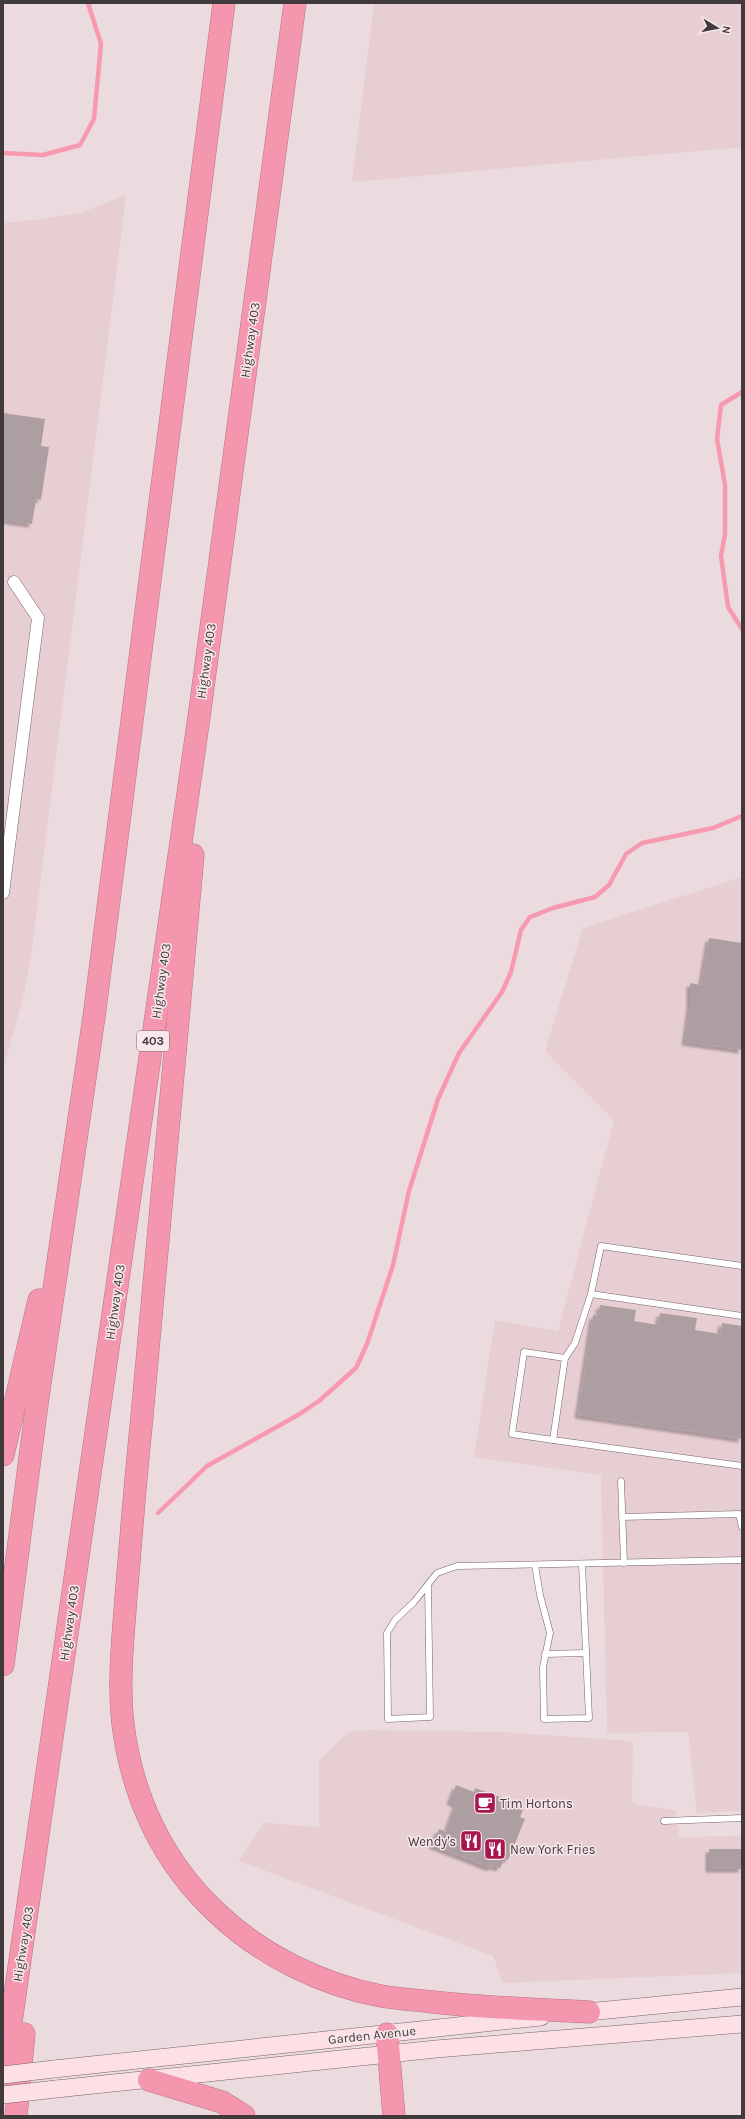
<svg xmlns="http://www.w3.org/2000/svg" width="745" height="2119" font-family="Karla,sans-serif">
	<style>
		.built { fill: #e7ced3 }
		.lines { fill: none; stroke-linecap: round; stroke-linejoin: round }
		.stream { stroke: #f799af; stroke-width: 4.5 }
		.building { fill: #ad9ea1; filter: url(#shadow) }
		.lane-casing { stroke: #736568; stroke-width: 7 }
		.street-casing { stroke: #736568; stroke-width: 13 }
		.secondary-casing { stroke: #736568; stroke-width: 18 }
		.highway-casing { stroke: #b57685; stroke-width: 23 }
		.lane { stroke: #fff; stroke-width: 6 }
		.street { stroke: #fff; stroke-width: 12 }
		.secondary { stroke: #fce0e6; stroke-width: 17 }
		.highway { stroke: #f496ad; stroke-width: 22 }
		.secondary-bridge-casing { stroke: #736568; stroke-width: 18; stroke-linecap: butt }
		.secondary-bridge { stroke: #fce0e6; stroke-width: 17 }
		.labels { text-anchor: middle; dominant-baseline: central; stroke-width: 3; stroke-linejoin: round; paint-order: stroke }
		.shield { fill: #f8e8eb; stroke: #786e70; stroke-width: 1 }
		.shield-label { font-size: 12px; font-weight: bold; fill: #413a3c }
		.street-label { font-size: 13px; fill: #413a3c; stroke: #f8e8eb }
		.poi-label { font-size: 13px; fill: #413a3c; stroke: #f8e8eb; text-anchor: start }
	</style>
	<defs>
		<filter id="shadow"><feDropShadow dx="-3.5" dy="3.5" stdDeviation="1" flood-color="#0004"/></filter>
	</defs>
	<rect width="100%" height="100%" fill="#ebdbde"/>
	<!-- built -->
	<g class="built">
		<polygon points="374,3 742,3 742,147 352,182"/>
		<polygon points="126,195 32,950 23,999 3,1068 3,223 41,219 83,212"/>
		<polygon points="742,877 742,1811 697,1813 688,1732 607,1733 601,1475 474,1457 495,1320 558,1331 614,1120 545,1051 583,928"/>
		<polygon points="370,1730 499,1732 633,1741 632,1802 644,1806 676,1810 679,1837 742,1836 742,1973 503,1983 493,1956 239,1861 264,1823 319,1827 319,1761 348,1732"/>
	</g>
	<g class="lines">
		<!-- stream -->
		<g class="stream">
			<polyline points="3,153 43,155 80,145 94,119 101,44 88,3"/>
			<polyline points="742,392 721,405 717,439 725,485 725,534 721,556 728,607 742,629"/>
			<polyline points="158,1513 207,1466 298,1415 319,1401 356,1368 367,1344 393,1265 409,1191 438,1099 459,1053 502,992 511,972 521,930 530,917 553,908 595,897 609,885 626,854 642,843 713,828 742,816"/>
		</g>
	</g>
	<!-- building -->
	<g class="building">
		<polygon points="3,413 45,419 41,446 49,447 41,500 36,499 32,524 3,520"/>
		<polygon points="709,938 742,943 742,1050 685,1042 690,1006 690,983 701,985"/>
		<polygon points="600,1305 636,1310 634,1321 658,1325 660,1313 697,1318 695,1330 720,1334 722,1323 742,1326 742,1439 578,1415 593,1315 598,1316"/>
		<polygon points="456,1785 474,1792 475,1788 516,1803 515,1806 523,1810 520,1817 525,1819 508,1860 505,1858 500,1868 492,1866 491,1868 432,1845 439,1829 446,1832 456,1804 450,1801"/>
		<rect x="709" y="1849" width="33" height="20"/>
	</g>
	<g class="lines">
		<!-- lane casing -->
		<g class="lane-casing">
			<g id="lane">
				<polyline points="742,1266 601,1246 591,1294 575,1343 565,1358 553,1440 742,1466"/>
				<polyline points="591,1294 742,1316"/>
				<polyline points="553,1440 512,1434 524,1352 565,1358"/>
				<polyline points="621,1481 624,1563"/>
				<polyline points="622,1517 739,1514 742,1527"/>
				<polyline points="535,1565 540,1595 550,1633 543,1667 544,1719 589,1718 582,1564"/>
				<polyline points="428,1585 430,1717 388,1719 387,1633 395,1620 414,1602 437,1573 457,1566 742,1560"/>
				<polyline points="545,1654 586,1653"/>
				<polyline points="664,1821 742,1818"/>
			</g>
		</g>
		<!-- street casing -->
		<g class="street-casing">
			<polyline id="street" points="3,893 38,618 14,582"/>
		</g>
		<!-- secondary casing -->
		<g class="secondary-casing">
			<g id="secondary">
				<polyline points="577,2013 742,1997"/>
				<polyline points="54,2069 541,2017"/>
				<polyline points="56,2089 436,2049 742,2024"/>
			</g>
		</g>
		<!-- highway casing -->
		<g class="highway-casing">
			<g id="highway">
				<path d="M193,855c-17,191 -35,381 -52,572 -6,56 -10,113 -15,170 -3,42 -8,85 -3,127 9,73 40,139 94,189 44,42 105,72 164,83 17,3 35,4 52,6 52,6 104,7 156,10"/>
				<polyline points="3,1455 39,1300"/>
				<polyline points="3,1665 37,1404 94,1017 224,3"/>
				<polyline points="387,2034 394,2116"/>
				<polyline points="3,2078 199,717 295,3"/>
				<polyline points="149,2080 222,2102 244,2116"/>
				<polyline points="16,2116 24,2034"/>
			</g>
		</g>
		<!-- lane -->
		<use href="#lane" class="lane"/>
		<!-- street -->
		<use href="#street" class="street"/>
		<!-- secondary -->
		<use href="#secondary" class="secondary"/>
		<!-- highway -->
		<use href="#highway" class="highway"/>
		<!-- secondary-bridge casing -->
		<g class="secondary-bridge-casing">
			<g id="secondary-bridge">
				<polyline points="3,2075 54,2069"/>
				<polyline points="3,2095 56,2089"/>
			</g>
		</g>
		<!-- secondary-bridge -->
		<use href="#secondary-bridge" class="secondary-bridge"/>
	</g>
	<!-- icons -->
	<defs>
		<g id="cafe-square" transform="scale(1.15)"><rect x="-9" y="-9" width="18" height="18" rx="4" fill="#a81650" stroke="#f8e8eb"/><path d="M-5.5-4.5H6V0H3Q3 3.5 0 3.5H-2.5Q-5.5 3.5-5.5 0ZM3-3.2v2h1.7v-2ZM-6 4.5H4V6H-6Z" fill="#fff"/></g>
		<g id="restaurant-square" transform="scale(1.15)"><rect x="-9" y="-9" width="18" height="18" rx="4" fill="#a81650" stroke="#f8e8eb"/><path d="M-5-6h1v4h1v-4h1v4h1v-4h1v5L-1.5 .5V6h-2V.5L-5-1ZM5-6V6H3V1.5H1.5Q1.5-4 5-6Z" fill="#fff"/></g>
	</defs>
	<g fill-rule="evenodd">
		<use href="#cafe-square" x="485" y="1803"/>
		<use href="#restaurant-square" x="471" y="1841"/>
		<use href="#restaurant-square" x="495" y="1849"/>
	</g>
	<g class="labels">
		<!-- shield labels -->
		<rect class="shield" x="137" y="1031" width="32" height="20" rx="3"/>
		<g class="shield-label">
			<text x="153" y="1041">403</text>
		</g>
		<!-- street labels -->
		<g class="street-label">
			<text transform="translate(250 340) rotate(-82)">Highway 403</text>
			<text transform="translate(206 661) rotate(-82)">Highway 403</text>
			<text transform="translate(161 981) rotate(-82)">Highway 403</text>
			<text transform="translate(115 1302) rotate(-82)">Highway 403</text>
			<text transform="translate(69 1623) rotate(-82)">Highway 403</text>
			<text transform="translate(23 1944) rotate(-81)">Highway 403</text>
			<text transform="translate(372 2035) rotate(-6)">Garden Avenue</text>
		</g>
		<!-- poi labels -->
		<g class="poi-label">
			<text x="500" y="1803">Tim Hortons</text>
			<text x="456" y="1841" text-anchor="end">Wendy's</text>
			<text x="510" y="1849">New York Fries</text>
		</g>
	</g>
	<!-- border -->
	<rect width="745" height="2119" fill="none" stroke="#413a3c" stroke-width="8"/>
	<!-- north arrow -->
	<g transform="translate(717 28) rotate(100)" stroke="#f8e8eb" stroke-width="3" paint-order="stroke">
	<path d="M0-3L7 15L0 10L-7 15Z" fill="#413a3c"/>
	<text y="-6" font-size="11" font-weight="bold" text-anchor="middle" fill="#413a3c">N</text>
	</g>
</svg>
